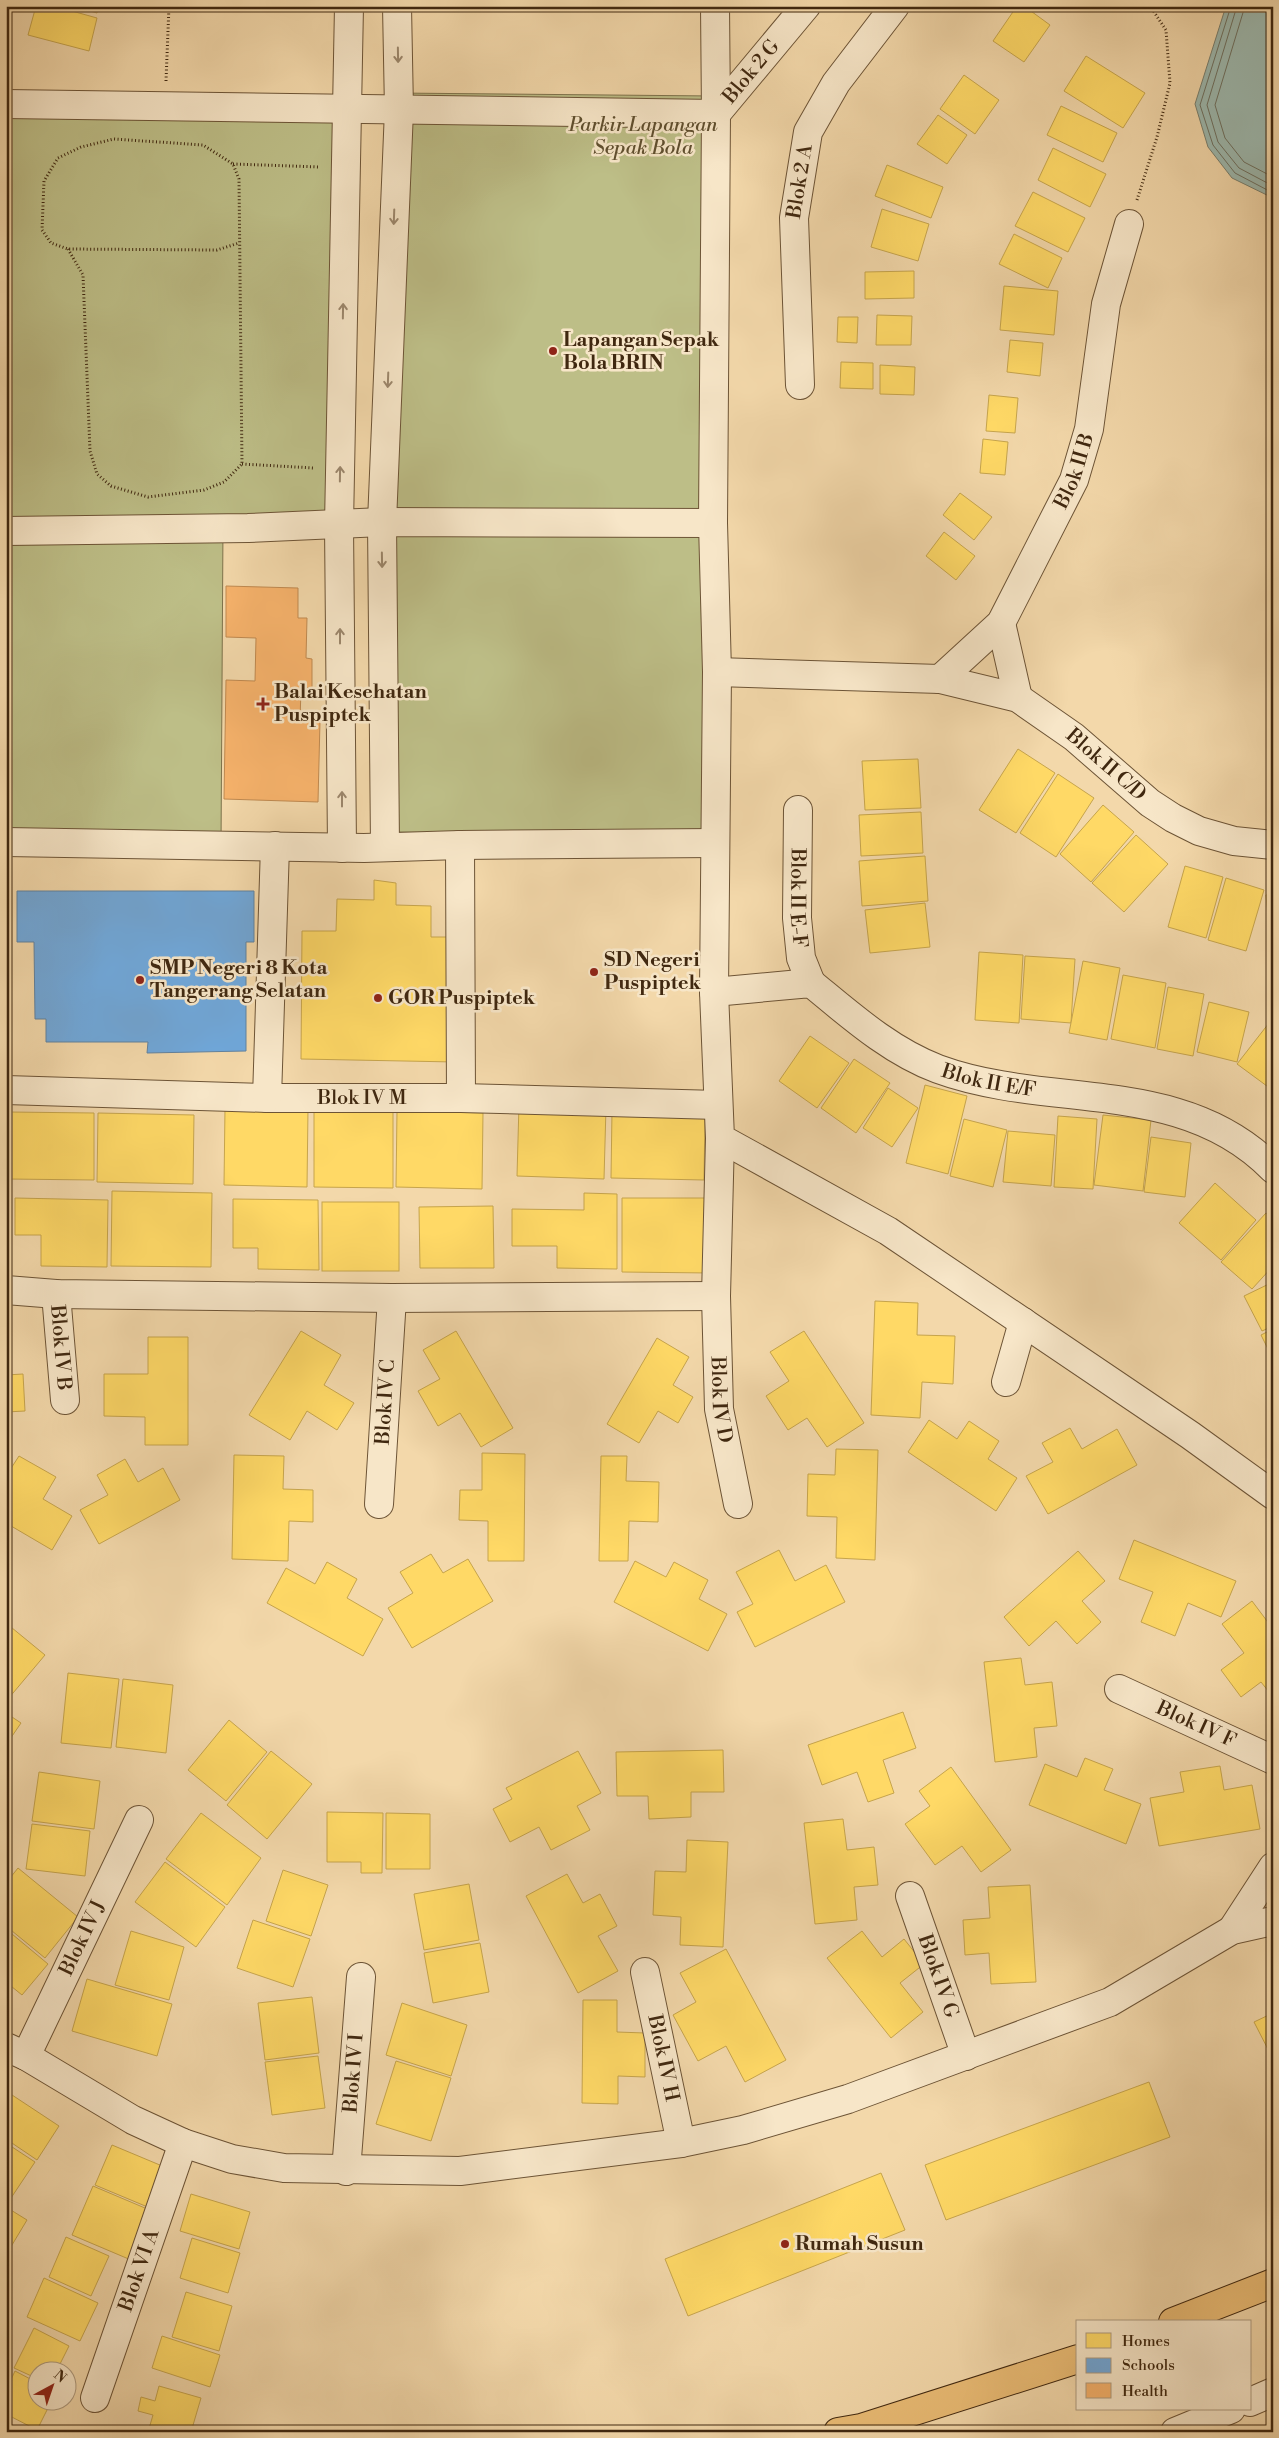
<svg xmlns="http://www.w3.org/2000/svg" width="1279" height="2438" font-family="'Libre Bodoni',serif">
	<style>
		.green { fill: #bdbe87; stroke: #7e734c }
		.water { fill: #9db9af; stroke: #787f6f }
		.homes { fill: #ffd966; stroke: #c6a44c }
		.schools { fill: #6fa8dc; stroke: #61829f }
		.health { fill: #f6b26b; stroke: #bf8950 }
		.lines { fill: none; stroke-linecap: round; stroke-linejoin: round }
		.shore { stroke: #6e7060; stroke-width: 1 }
		.minor-casing { stroke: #6d5436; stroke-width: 30 }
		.primary-casing { stroke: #402810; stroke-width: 30 }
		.path { stroke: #402810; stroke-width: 3; stroke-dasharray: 1 2.5; stroke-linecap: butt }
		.minor { stroke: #f7e6c8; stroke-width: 28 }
		.primary { stroke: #eabc75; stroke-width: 28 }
		.oneway { stroke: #9c876c }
		.poi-dot { fill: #8f2418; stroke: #f7e6c8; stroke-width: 2 }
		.labels { text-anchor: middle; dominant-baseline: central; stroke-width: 5; stroke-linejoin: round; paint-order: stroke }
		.street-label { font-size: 20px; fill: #402810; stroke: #f7e6c8 }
		.park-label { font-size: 20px; font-style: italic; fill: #5f4e2e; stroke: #f7e6c8 }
		.poi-label { font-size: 20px; font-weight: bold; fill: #402810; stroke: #f7e6c8; text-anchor: start }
	</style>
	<rect width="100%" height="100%" fill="#f3d8aa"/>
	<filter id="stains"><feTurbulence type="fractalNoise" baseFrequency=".004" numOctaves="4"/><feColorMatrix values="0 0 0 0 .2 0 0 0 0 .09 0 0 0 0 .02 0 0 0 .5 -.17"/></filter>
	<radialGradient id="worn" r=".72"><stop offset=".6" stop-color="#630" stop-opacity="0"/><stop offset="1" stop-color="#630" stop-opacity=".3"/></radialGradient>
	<!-- green -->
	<g class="green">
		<polygon points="395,93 714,96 705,837 392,832"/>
		<polygon points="6,115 338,120 334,528 223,526 221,847 6,842"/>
	</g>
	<!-- water -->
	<polygon class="water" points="1226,6 1273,6 1273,198 1232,178 1208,147 1195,104"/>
	<!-- homes -->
	<g class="homes">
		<polygon points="36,6 54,6 97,18 89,51 28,35"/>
		<polygon points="74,6 99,6 97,13"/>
		<polygon points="1017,6 1024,6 1050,25 1024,62 993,41"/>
		<polygon points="1086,56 1145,93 1123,128 1064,91"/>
		<polygon points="964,75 999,100 975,134 940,109"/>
		<polygon points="1061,106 1117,133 1103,162 1047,135"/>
		<polygon points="938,115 967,135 947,164 917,144"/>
		<polygon points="1053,148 1106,174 1090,207 1038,180"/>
		<polygon points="887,165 943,187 931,218 875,196"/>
		<polygon points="1033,192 1085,218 1068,252 1015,226"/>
		<polygon points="882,209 929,224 918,261 871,247"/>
		<polygon points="1014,234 1062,258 1048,288 999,264"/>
		<polygon points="914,271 914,298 865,299 865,272"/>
		<polygon points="1004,286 1058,291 1054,335 1000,330"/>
		<polygon points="877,315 912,316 911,345 876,345"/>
		<polygon points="838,317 858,317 857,343 837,342"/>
		<polygon points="1010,340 1043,343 1040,376 1007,372"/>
		<polygon points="841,362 873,363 873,389 840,388"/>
		<polygon points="880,365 915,367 914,395 880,394"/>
		<polygon points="989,395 1018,398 1015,433 986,431"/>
		<polygon points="983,439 1008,442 1005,475 980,473"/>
		<polygon points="960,493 992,517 974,540 943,515"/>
		<polygon points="944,532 975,556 956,580 926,556"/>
		<polygon points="1018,749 1055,773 1016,833 979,810"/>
		<polygon points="918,759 921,808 865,810 862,761"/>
		<polygon points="1058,774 1094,798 1056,857 1020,833"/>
		<polygon points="1103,805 1134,832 1091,882 1060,854"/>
		<polygon points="921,812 923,853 861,856 859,815"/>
		<polygon points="1136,835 1168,864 1124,912 1092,883"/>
		<polygon points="925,856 928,901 862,906 859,861"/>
		<polygon points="1185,866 1223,877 1206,938 1168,927"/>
		<polygon points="1226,878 1264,890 1246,951 1208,940"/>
		<polygon points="374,880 396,883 396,905 431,906 431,937 456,937 455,1062 301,1059 302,931 336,931 337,899 374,900"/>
		<polygon points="1273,894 1273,949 1271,949 1266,895"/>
		<polygon points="925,903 930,947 870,953 865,910"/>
		<polygon points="979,952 1023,955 1019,1023 975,1020"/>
		<polygon points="1025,956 1075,959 1071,1023 1021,1019"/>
		<polygon points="1083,961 1120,968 1107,1040 1069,1033"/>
		<polygon points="1123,975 1166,983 1155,1048 1111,1039"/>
		<polygon points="1168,987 1204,994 1193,1056 1157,1049"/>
		<polygon points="1209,1002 1249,1012 1237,1062 1197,1052"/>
		<polygon points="1269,1023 1273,1026 1273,1087 1271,1089 1237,1064"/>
		<polygon points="810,1036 849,1063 817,1108 779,1081"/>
		<polygon points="854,1059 890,1083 856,1133 821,1108"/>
		<polygon points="925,1085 967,1096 948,1174 906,1163"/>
		<polygon points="888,1088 918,1108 892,1147 863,1128"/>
		<polygon points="519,1104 606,1107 604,1179 517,1176"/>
		<polygon points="225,1108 308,1109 307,1187 224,1185"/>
		<polygon points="314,1110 393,1110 393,1188 314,1187"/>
		<polygon points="397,1111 483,1113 482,1189 396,1187"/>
		<polygon points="612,1111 705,1113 704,1180 611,1178"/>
		<polygon points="9,1112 94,1113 94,1180 8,1179"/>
		<polygon points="98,1113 194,1115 193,1184 97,1182"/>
		<polygon points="1103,1115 1151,1120 1143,1191 1094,1185"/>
		<polygon points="1058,1116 1097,1119 1093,1189 1054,1187"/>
		<polygon points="964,1119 1007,1130 993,1187 950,1176"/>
		<polygon points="1008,1131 1055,1135 1051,1186 1003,1182"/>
		<polygon points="1151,1137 1191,1143 1185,1197 1144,1192"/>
		<polygon points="1215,1183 1256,1220 1221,1260 1179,1223"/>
		<polygon points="112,1191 212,1193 211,1267 111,1266"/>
		<polygon points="584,1193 617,1194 617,1269 557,1268 557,1246 512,1246 512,1209 584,1210"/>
		<polygon points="15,1198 108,1200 107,1267 41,1266 41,1235 15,1235"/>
		<polygon points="622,1198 710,1198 710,1273 622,1272"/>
		<polygon points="233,1199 318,1200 319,1270 258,1269 258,1248 233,1248"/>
		<rect x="322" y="1202" width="77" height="69"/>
		<polygon points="493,1206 494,1268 420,1268 419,1207"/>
		<polygon points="1266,1213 1273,1219 1273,1266 1252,1289 1221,1262"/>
		<polygon points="1273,1282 1273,1326 1262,1331 1244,1296"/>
		<polygon points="875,1301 918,1303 917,1335 955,1336 953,1384 922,1382 920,1418 871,1415"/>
		<polygon points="1273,1329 1273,1359 1261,1335"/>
		<polygon points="301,1331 341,1355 324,1385 354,1403 337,1430 307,1411 290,1440 249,1415"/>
		<polygon points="456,1331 513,1428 481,1447 460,1413 438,1426 418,1391 440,1379 423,1350"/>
		<polygon points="804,1331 864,1423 827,1447 807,1418 788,1430 766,1396 789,1381 770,1352"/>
		<polygon points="148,1337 188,1337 188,1445 145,1445 145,1417 104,1416 104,1374 148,1374"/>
		<polygon points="657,1338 689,1357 673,1385 693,1397 678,1423 658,1411 639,1443 607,1424"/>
		<polygon points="23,1374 25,1411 6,1412 6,1375"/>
		<polygon points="929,1420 957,1439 969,1421 999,1441 988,1459 1017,1478 996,1511 908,1452"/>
		<polygon points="1070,1428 1082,1449 1117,1429 1137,1465 1048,1514 1026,1476 1053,1462 1042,1443"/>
		<polygon points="836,1449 878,1450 875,1560 836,1558 837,1517 807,1516 808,1474 835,1475"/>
		<polygon points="482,1453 525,1454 524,1561 488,1561 488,1521 459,1520 460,1490 482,1490"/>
		<polygon points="234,1455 284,1456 283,1489 313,1490 313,1522 289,1521 288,1561 232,1559"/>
		<polygon points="19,1456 56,1477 43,1499 72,1516 52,1550 6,1523 6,1476"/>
		<polygon points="601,1456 627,1456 626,1481 659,1482 658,1522 629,1521 628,1561 599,1561"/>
		<polygon points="125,1459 138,1482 163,1468 180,1500 99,1544 80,1510 108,1495 97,1475"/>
		<polygon points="1134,1540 1236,1581 1221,1617 1188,1603 1175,1636 1141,1622 1153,1592 1119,1579"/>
		<polygon points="779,1550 795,1581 826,1565 845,1602 755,1647 737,1612 753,1604 736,1572"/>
		<polygon points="1078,1551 1105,1581 1082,1601 1101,1622 1077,1644 1056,1621 1029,1646 1004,1617"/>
		<polygon points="431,1554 443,1573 468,1559 493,1601 412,1648 388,1608 413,1593 400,1572"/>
		<polygon points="635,1561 666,1577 674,1562 708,1580 699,1599 727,1614 708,1651 614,1602"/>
		<polygon points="327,1562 357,1579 347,1598 383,1619 363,1656 267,1603 286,1568 315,1584"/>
		<polygon points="1252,1601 1273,1629 1273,1697 1261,1682 1241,1697 1221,1670 1244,1653 1222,1624"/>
		<polygon points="6,1623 45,1655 8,1699 6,1698"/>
		<polygon points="1021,1658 1025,1685 1052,1682 1057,1726 1034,1728 1037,1757 995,1762 984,1662"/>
		<polygon points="68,1673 119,1679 111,1748 61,1743"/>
		<polygon points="123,1679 173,1685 166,1753 116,1747"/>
		<polygon points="903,1712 916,1748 883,1760 894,1793 868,1802 857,1772 822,1785 808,1745"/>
		<polygon points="6,1713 21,1723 6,1745"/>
		<polygon points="229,1720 267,1752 226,1801 188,1770"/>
		<polygon points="723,1750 724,1792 691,1792 691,1817 649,1819 648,1796 617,1796 616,1752"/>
		<polygon points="271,1751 312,1784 267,1839 227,1805"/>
		<polygon points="578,1751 601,1793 577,1806 590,1830 551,1850 539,1827 510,1842 493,1809 512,1799 506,1788"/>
		<polygon points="1085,1758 1113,1769 1104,1790 1141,1804 1126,1844 1029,1805 1045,1764 1077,1777"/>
		<polygon points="1220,1766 1224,1790 1252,1785 1260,1829 1159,1846 1150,1798 1184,1792 1180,1772"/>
		<polygon points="951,1767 1011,1850 981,1872 962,1846 935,1865 905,1824 930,1806 919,1791"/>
		<polygon points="39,1772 100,1781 94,1829 32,1821"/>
		<polygon points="327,1812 383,1813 382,1873 361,1873 361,1862 327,1862"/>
		<polygon points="201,1813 261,1858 227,1905 166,1859"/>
		<polygon points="386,1813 430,1814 430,1869 386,1869"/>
		<polygon points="843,1819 847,1850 874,1847 878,1885 854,1887 857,1920 815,1924 804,1823"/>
		<polygon points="32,1824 90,1831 85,1876 26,1869"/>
		<polygon points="687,1840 728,1842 723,1947 680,1945 681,1917 653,1915 655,1871 686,1872"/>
		<polygon points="165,1862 225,1907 196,1947 135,1902"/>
		<polygon points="18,1868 78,1917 45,1958 6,1926 6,1883"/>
		<polygon points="283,1870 328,1885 311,1936 266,1921"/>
		<polygon points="567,1874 583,1903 600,1894 617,1926 598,1936 618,1971 578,1993 526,1896"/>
		<polygon points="469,1884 479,1940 424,1950 414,1894"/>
		<polygon points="1030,1885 1036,1982 991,1984 989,1953 965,1955 963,1920 990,1918 988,1887"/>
		<polygon points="253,1920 310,1939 293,1987 237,1968"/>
		<polygon points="6,1929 48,1964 22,1995 6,1982"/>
		<polygon points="131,1931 184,1947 169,2000 115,1985"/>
		<polygon points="862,1931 882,1957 904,1939 924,1964 900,1983 923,2012 891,2038 827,1958"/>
		<polygon points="480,1943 489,1992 433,2003 424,1953"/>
		<polygon points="726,1949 786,2060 745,2082 726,2046 698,2061 673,2015 696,2002 680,1973"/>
		<polygon points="87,1979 172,2004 157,2056 72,2031"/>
		<polygon points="312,1997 319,2053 265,2060 258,2003"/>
		<polygon points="583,2000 617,2000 617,2032 645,2033 645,2077 618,2076 618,2104 582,2103"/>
		<polygon points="402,2003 467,2025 451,2076 386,2055"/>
		<polygon points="1273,2013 1273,2059 1254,2022"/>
		<polygon points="318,2056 325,2108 272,2115 265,2062"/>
		<polygon points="396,2061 451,2078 431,2141 376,2124"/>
		<polygon points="1149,2082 1170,2137 946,2220 925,2165"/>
		<polygon points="6,2091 59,2126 37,2160 6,2139"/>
		<polygon points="6,2143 35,2162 11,2198 6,2195"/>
		<polygon points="112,2145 167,2168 150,2208 95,2185"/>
		<polygon points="881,2173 905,2230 688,2316 665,2259"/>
		<polygon points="93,2186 152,2211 131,2260 72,2235"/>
		<polygon points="191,2194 250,2212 239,2249 180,2231"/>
		<polygon points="6,2207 27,2220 6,2255"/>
		<polygon points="66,2237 109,2256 91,2296 49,2277"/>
		<polygon points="192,2238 240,2253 228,2293 180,2278"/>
		<polygon points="44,2278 98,2303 80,2341 27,2317"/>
		<polygon points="186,2292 232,2306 219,2351 172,2337"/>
		<polygon points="34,2328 69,2346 57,2370 38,2370 38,2379 14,2368"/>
		<polygon points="162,2336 220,2355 210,2387 152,2368"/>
		<polygon points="15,2371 38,2383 38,2400 52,2400 37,2430 6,2414 6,2390"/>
		<polygon points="159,2386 201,2398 191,2432 148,2432 153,2415 138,2411 141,2397 155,2401"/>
	</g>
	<!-- schools -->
	<polygon class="schools" points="17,891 254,891 254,942 246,942 246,1051 147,1053 148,1042 46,1042 46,1019 35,1019 34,942 17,942"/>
	<!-- health -->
	<polygon class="health" points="226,586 298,588 298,618 307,618 306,658 312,659 312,688 301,688 300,721 320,721 318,802 224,799 226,680 255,681 256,638 226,637"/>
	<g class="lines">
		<!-- shore -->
		<g class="shore">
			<polyline points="1231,6 1200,105 1213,145 1235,173 1273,193"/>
			<polyline points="1237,6 1207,105 1218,142 1239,168 1273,186"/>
			<polyline points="1245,6 1215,105 1225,138 1244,162 1273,177"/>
		</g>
		<!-- minor casing -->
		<g class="minor-casing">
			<g id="minor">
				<polyline points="715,6 716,114"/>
				<polyline points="6,104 716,114 713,523 717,672 714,992 720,1138 888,1231 1190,1435 1273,1495"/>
				<path id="s1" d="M716,114l90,-108"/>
				<path id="s2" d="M800,385l-6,-167 14,-86 28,-49 59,-77"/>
				<polyline points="6,531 248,528 382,522 713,523"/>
				<polyline points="1001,623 1018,698"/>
				<path id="s3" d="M717,672l223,7 78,19 56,39 76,66 23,15 26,13 35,10 39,4"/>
				<path id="s4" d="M940,679l61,-56 73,-143 15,-51 17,-125 23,-80"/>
				<path id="s5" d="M798,810l-1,108 4,40 10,25"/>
				<polyline points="6,842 364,848 460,845 715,843"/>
				<polyline points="460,845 461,1098"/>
				<polyline points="385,847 382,522 399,110 397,6"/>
				<polyline points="342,848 339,525 349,6"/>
				<path id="s6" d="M714,992l97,-9c39,32 79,68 127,86 112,41 244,7 335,100"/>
				<path id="s7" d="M6,1090l261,8h194l257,7"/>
				<polyline points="267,1098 275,846"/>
				<path id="s8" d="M720,1138l-4,158 3,113 19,95"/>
				<polyline points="6,1290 56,1294 392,1298 716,1296"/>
				<path id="s9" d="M56,1294l9,106"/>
				<polyline points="1006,1382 1023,1322"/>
				<path id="s10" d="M379,1504l13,-206"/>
				<path id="s11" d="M1119,1689l154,71"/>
				<path id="s12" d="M910,1896l56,160"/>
				<polyline points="1232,1930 1273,1867"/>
				<path id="s13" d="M645,1972l36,171"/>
				<polyline points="6,2047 26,2056 133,2120 183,2143 232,2159 284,2168 460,2171 681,2143 743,2130 848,2099 1110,2002 1232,1930 1273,1921"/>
				<path id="s14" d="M26,2056l113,-236"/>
				<path id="s15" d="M346,2171l15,-194"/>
				<path id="s16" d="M95,2398l88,-255"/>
				<polyline points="1250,2402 1273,2392"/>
				<polyline points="1175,2432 1231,2409"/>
			</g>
		</g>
		<!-- primary casing -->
		<g class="primary-casing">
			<g id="primary">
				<polyline points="1173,2322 1273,2283"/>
				<polyline points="838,2432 861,2428 1078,2359"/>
			</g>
		</g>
		<!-- path -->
		<g class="path">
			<polyline points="166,81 169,6"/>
			<polyline points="233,164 320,167"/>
			<polyline points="1137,200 1157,137 1170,83 1166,30 1150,6"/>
			<polyline points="68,249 83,275 90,451 97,474 111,486 148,497 204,490 224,482 242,464 239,179 233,164 203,145 114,139 81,147 58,158 44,181 42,230 51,243 68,249 217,250 239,243"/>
			<polyline points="242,464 314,468"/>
		</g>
		<!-- minor -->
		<use href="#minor" class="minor"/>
		<!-- primary -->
		<use href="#primary" class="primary"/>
	</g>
	<!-- one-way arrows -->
	<defs><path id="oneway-shaft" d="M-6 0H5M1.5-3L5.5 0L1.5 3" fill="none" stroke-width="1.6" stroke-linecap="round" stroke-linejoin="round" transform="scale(1.25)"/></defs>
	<g class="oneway">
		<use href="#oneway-shaft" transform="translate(398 55) rotate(89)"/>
		<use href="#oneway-shaft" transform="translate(394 217) rotate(92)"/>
		<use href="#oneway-shaft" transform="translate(343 311) rotate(-89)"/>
		<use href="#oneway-shaft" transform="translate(388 380) rotate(92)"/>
		<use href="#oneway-shaft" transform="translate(340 474) rotate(-89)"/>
		<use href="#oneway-shaft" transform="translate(382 560) rotate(89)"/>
		<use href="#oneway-shaft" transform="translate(340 636) rotate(-90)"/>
		<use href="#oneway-shaft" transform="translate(342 799) rotate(-90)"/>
	</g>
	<!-- markers -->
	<g class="poi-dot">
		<circle cx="553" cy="351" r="5"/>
		<path d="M260.5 696.5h5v5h5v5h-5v5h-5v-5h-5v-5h5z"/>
		<circle cx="594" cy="972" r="5"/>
		<circle cx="140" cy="980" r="5"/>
		<circle cx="378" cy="998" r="5"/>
		<circle cx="785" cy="2244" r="5"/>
	</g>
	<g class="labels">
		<!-- street labels -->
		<g class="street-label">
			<text stroke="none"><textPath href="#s1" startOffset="55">Blok 2 G</textPath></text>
			<text stroke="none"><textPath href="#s2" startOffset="204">Blok 2 A</textPath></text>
			<text stroke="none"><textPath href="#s4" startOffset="252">Blok II B</textPath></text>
			<text stroke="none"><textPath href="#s3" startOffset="414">Blok II C/D</textPath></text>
			<text stroke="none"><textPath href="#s5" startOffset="88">Blok II E-F</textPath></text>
			<text stroke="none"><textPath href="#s6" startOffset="304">Blok II E/F</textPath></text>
			<text stroke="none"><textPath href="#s7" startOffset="356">Blok IV M</textPath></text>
			<text stroke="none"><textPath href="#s9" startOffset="54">Blok IV B</textPath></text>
			<text stroke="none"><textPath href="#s8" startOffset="262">Blok IV D</textPath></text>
			<text stroke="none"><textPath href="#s10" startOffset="102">Blok IV C</textPath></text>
			<text stroke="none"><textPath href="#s11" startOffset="85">Blok IV F</textPath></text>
			<text stroke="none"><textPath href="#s14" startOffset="131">Blok IV J</textPath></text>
			<text stroke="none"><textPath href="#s12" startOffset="85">Blok IV G</textPath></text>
			<text stroke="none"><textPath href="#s13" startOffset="88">Blok IV H</textPath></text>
			<text stroke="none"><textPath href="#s15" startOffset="98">Blok IV I</textPath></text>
			<text stroke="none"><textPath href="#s16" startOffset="135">Blok VI A</textPath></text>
		</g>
		<!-- park labels -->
		<g class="park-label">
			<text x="643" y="125">Parkir Lapangan<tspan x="643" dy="23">Sepak Bola</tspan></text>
		</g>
		<!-- poi labels -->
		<g class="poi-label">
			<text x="563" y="340">Lapangan Sepak<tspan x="563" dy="23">Bola BRIN</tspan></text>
			<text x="274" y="692">Balai Kesehatan<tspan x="274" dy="23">Puspiptek</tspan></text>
			<text x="604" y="960">SD Negeri<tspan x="604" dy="23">Puspiptek</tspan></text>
			<text x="150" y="968">SMP Negeri 8 Kota<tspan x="150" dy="23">Tangerang Selatan</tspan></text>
			<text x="388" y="998">GOR Puspiptek</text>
			<text x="795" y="2244">Rumah Susun</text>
		</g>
	</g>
	<!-- margin -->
	<rect width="1279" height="2438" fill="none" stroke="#f3d8aa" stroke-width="25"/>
	<rect x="8" y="8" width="1264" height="2423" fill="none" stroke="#402810" stroke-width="2.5"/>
	<rect x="12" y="12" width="1254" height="2413" fill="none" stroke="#402810"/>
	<!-- legend -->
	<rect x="1076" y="2320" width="175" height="90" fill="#f7e6c8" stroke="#ae9a7e"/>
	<rect x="1086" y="2333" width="25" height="15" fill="#ffd966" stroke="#ae9a7e"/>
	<text x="1122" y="2346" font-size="15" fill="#402810">Homes</text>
	<rect x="1086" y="2358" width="25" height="15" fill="#6fa8dc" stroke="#ae9a7e"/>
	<text x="1122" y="2370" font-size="15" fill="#402810">Schools</text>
	<rect x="1086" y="2383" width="25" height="15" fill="#f6b26b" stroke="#ae9a7e"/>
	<text x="1122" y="2396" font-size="15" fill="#402810">Health</text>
	<!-- north arrow -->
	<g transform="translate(52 2386) rotate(40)"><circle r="24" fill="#f7e6c8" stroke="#ae9a7e"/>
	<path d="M0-4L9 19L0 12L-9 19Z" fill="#8f2418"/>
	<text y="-8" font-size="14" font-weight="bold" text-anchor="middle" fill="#402810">N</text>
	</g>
	<rect width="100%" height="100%" filter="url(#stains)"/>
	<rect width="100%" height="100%" fill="url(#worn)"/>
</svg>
